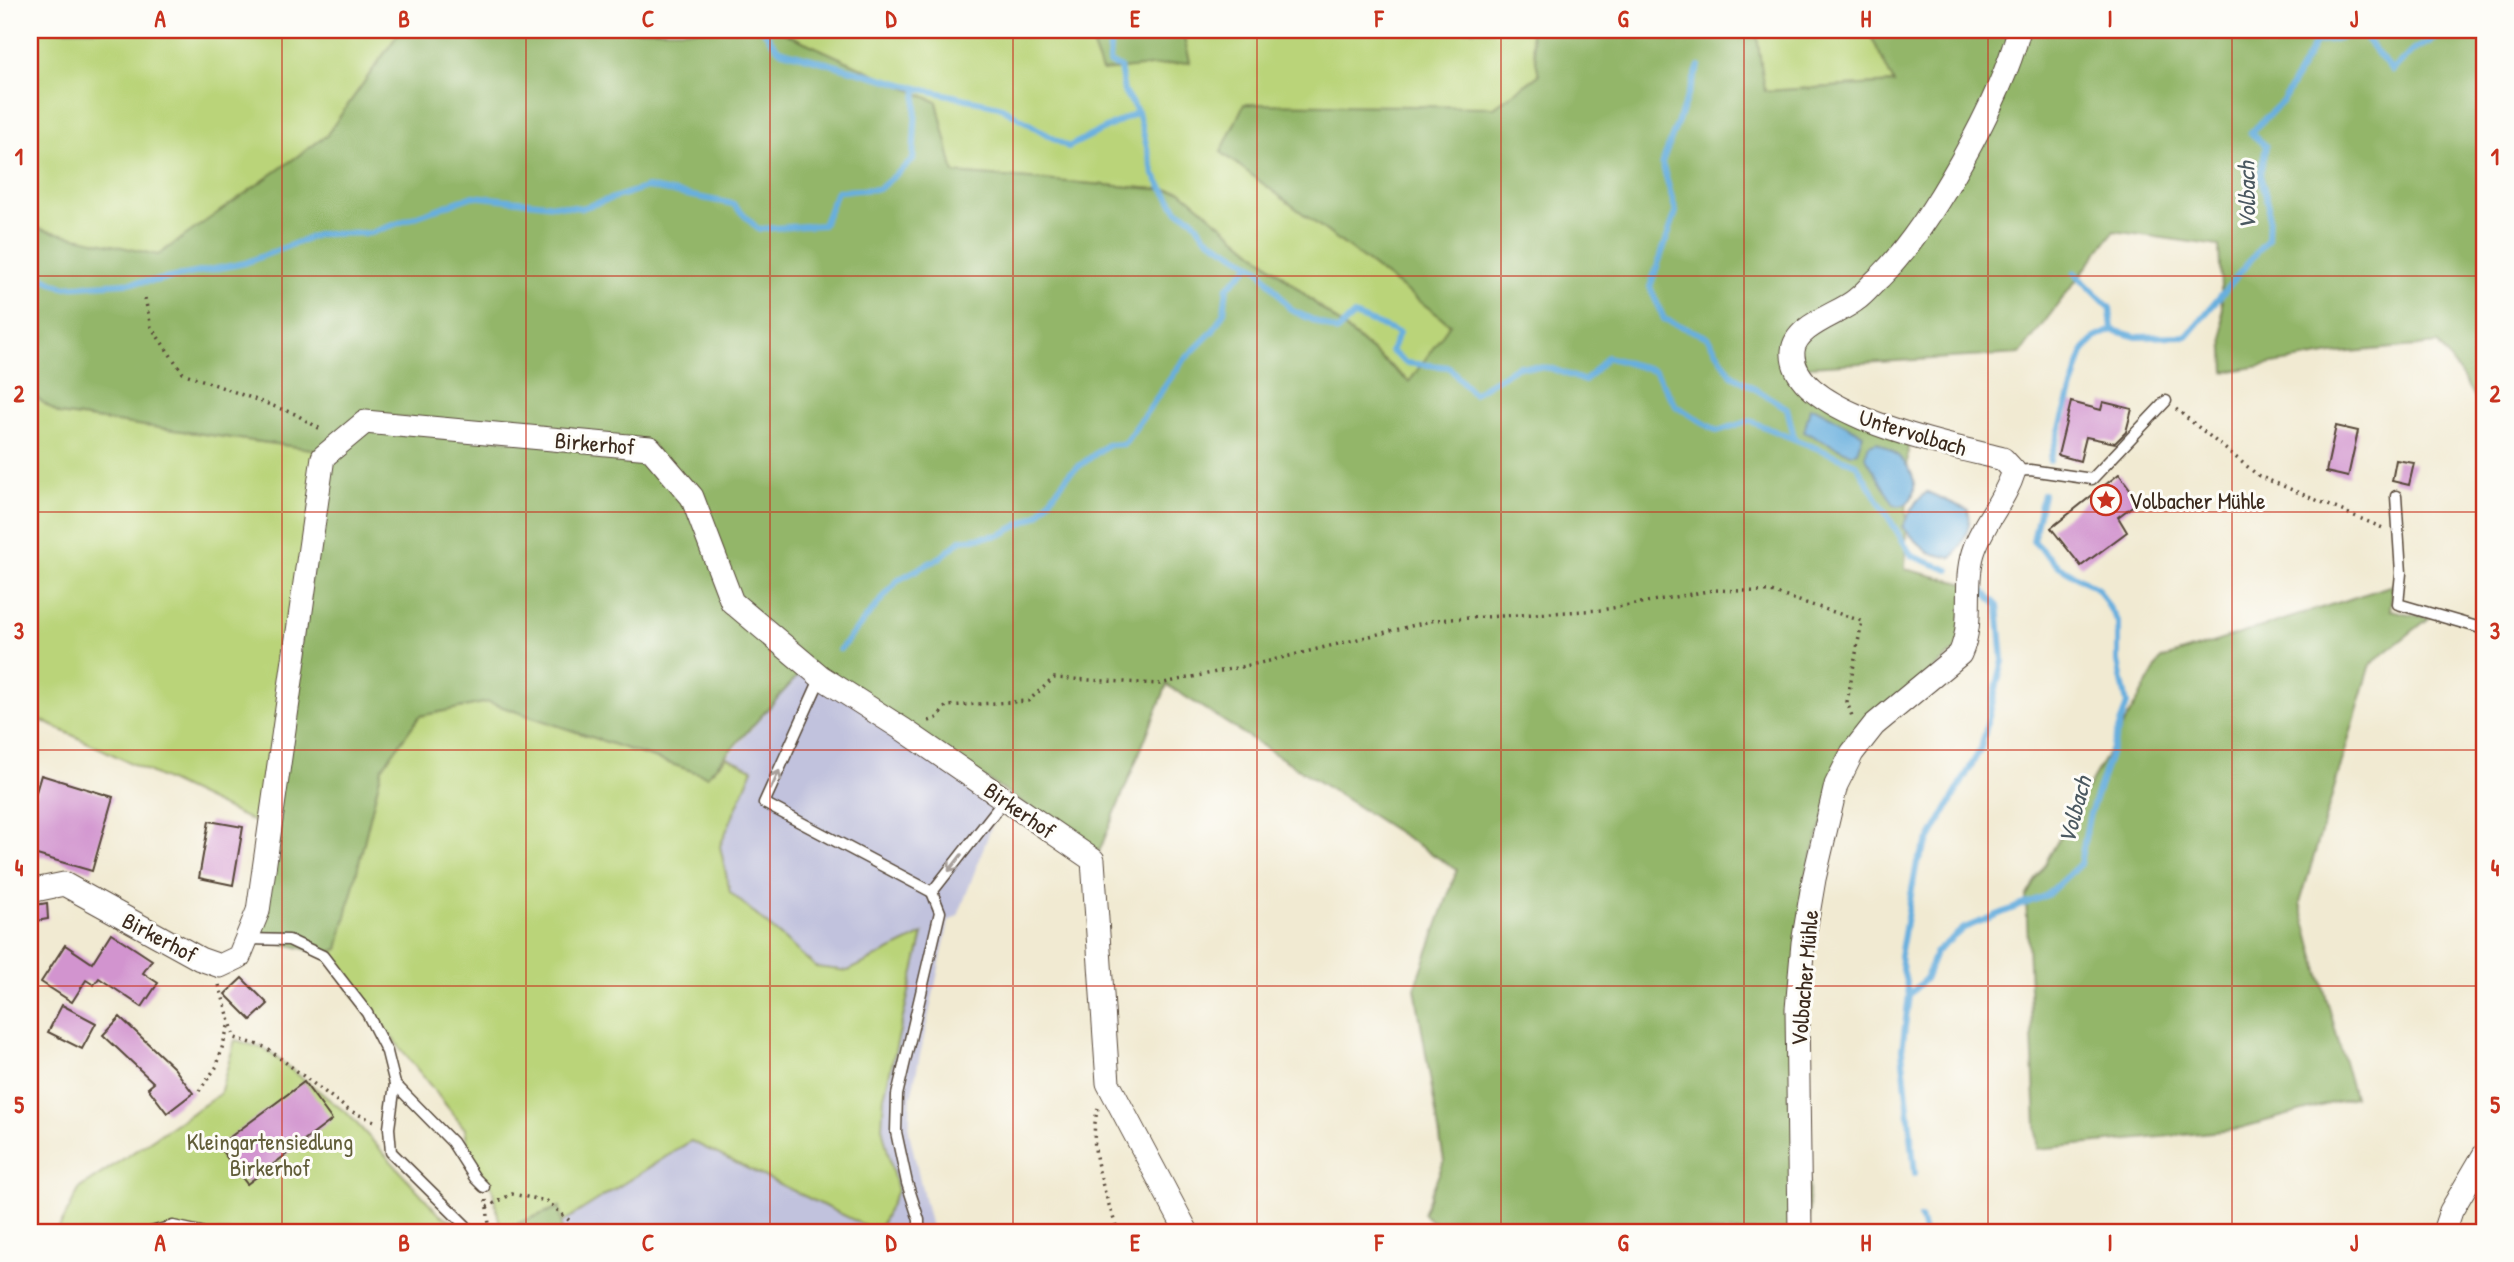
<svg xmlns="http://www.w3.org/2000/svg" width="2514" height="1262" font-family="'Patrick Hand',sans-serif">
	<style>
		.industrial { fill: #c1c2dd }
		.green { fill: #bad479; stroke: #7a7f4c; stroke-width: 2 }
		.forest { fill: #93b669; stroke: #677044; stroke-width: 2 }
		.water { fill: #68afde; stroke: #526c7e; stroke-width: 2 }
		.lines { fill: none; stroke-linecap: round; stroke-linejoin: round }
		.stream { stroke: #68afde; stroke-width: 6 }
		.building { fill: #d294cf }
		.lane-casing { stroke: #564739; stroke-width: 13 }
		.street-casing { stroke: #564739; stroke-width: 25 }
		.path { stroke: #564739; stroke-width: 3.5; stroke-dasharray: 2 5; stroke-linecap: butt }
		.lane { stroke: #fff; stroke-width: 10 }
		.street { stroke: #fff; stroke-width: 23 }
		.oneway { stroke: #a79f9a }
		.grid { fill: none; stroke: #c8321e; stroke-width: 2; stroke-opacity: 0.55 }
		.labels { text-anchor: middle; dominant-baseline: central; stroke-width: 6; stroke-linejoin: round; paint-order: stroke }
		.street-label { font-size: 23px; fill: #3b2a1e; stroke: #fdfcf7 }
		.poi-label { font-size: 23px; fill: #3b2a1e; stroke: #fdfcf7; text-anchor: start }
		.park-label { font-size: 23px; fill: #615d39; stroke: #fdfcf7 }
		.water-label { font-size: 24px; font-style: italic; fill: #4b5961; stroke: #fdfcf7 }
		.neatline { fill: none; stroke: #c8321e; stroke-width: 2.5 }
		.grid-label { font-size: 23px; text-anchor: middle; font-weight: bold; fill: #c8321e }
	</style>
	<rect width="100%" height="100%" fill="#fdfcf7"/>
	<filter id="ink" filterUnits="userSpaceOnUse"><feTurbulence type="fractalNoise" baseFrequency=".0143" numOctaves="2"/><feDisplacementMap in="SourceGraphic" scale="14" xChannelSelector="R" yChannelSelector="G"/><feConvolveMatrix kernelMatrix="1 2 1 2 8 2 1 2 1" color-interpolation-filters="sRGB"/></filter>
	<filter id="wash" filterUnits="userSpaceOnUse"><feTurbulence type="fractalNoise" baseFrequency=".00686" numOctaves="4" result="noise"/><feDisplacementMap in="SourceGraphic" scale="28" xChannelSelector="R" yChannelSelector="G"/><feGaussianBlur stdDeviation="1.57" result="paint"/><feColorMatrix in="noise" values="0 0 0 0 0 0 0 0 0 0 0 0 0 0 0 0 0 1.4 0 .05"/><feComposite in="paint" operator="in"/></filter>
	<g filter="url(#wash)">
		<rect width="100%" height="100%" fill="#f1ead2"/>
		<!-- industrial -->
		<polygon class="industrial" points="804,669 1000,804 958,916 949,921 911,1097 909,1132 932,1232 562,1232 561,1223 691,1141 877,1232 896,1192 882,1126 884,1097 922,935 848,971 816,967 730,892 720,846 753,769 727,757"/>
		<!-- green -->
		<g class="green">
			<polygon points="30,30 401,30 326,136 158,256 30,227"/>
			<polygon points="778,30 1087,30 1102,71 1190,61 1182,30 1530,30 1539,75 1494,107 1423,107 1221,152 1450,324 1410,382 1181,191 953,173 937,102"/>
			<polygon points="1756,30 1868,30 1895,83 1764,91"/>
			<polygon points="30,393 59,414 319,450 263,826 30,715"/>
			<polygon points="488,702 707,776 727,757 753,769 720,846 730,892 816,967 848,971 923,934 884,1097 882,1127 897,1191 878,1232 691,1141 561,1223 559,1207 501,1230 492,1187 470,1157 465,1129 381,1024 376,1027 325,954 338,949 382,768 419,716"/>
			<polygon points="235,1040 265,1049 349,1115 440,1215 466,1226 474,1232 57,1232 80,1188 220,1094"/>
		</g>
		<!-- forest -->
		<g class="forest">
			<polygon points="401,30 778,30 937,102 954,173 1181,191 1409,382 1450,324 1221,152 1244,104 1494,107 1539,75 1530,30 1756,30 1765,91 1894,83 1868,30 2484,30 2484,414 2461,375 2438,344 2339,353 2225,372 2219,246 2114,231 2020,354 1791,367 1908,441 1905,569 1966,584 1957,649 1851,738 1805,877 1809,1232 1445,1232 1423,1214 1444,1161 1415,988 1457,870 1167,685 1099,852 824,674 735,598 652,444 367,414 319,450 59,414 30,393 30,227 158,255 326,136"/>
			<polygon points="1087,30 1182,30 1190,62 1102,71"/>
			<polygon points="369,427 647,453 689,500 729,605 804,669 707,776 488,702 420,716 382,768 338,949 325,954 253,936 329,462"/>
			<polygon points="2393,585 2390,610 2429,618 2371,664 2300,903 2354,1097 2233,1130 2037,1149 2026,897 2161,659"/>
			<polygon points="560,1207 562,1232 501,1232 501,1230"/>
		</g>
		<!-- water -->
		<g class="water">
			<polygon points="1810,408 1815,408 1863,434 1857,451 1851,454 1804,432"/>
			<path d="M1877,442c20,10 45,31 35,55 -4,8 -10,10 -18,8l-29,-49 4,-11z"/>
			<path d="M1927,492l41,18c6,14 -7,37 -16,48l-23,-5 -27,-26 14,-25z"/>
		</g>
		<g class="lines">
			<!-- stream -->
			<g class="stream">
				<polyline points="763,30 779,50 917,88 999,106 1068,147 1138,112 1154,175 1178,211 1192,218 1206,237 1259,269 1291,310 1337,331 1354,315 1399,333 1391,351 1406,363 1449,367 1473,394 1518,366 1550,368 1585,381 1607,357 1655,371 1676,406 1717,431 1750,421 1856,464 1912,556 1949,570"/>
				<polyline points="1111,30 1109,63 1120,67 1124,92 1138,112"/>
				<polyline points="1699,66 1662,163 1676,212 1650,287 1664,319 1707,337 1732,375 1787,408 1794,437"/>
				<polyline points="30,272 63,287 154,281 245,263 319,234 371,233 473,196 582,208 647,187 733,204 758,229 823,225 837,191 879,189 913,160 917,88"/>
				<polyline points="2075,273 2110,308 2112,330"/>
				<polyline points="2050,461 2083,352 2095,338 2112,330 2137,337 2187,336 2268,239 2269,206 2260,175 2266,146 2250,133 2283,101 2315,43 2361,33 2392,71 2412,51 2452,30"/>
				<polyline points="840,649 898,580 941,557 961,540 1000,535 1038,515 1070,473 1107,445 1124,444 1182,362 1213,331 1224,312 1227,288 1250,265"/>
				<polyline points="1909,995 1900,956 1917,862 1981,748 2003,661 1998,606 1981,588"/>
				<polyline points="1915,1173 1902,1050 1909,995 1926,978 1935,953 1964,928 2047,895 2080,864 2089,817 2127,704 2118,662 2118,622 2098,589 2057,565 2033,541 2043,494"/>
				<polyline points="1920,1218 1924,1232"/>
			</g>
		</g>
		<g id="blocks">
			<!-- building -->
			<g class="building">
				<polygon points="2071,402 2101,410 2103,402 2132,409 2126,432 2115,443 2086,437 2080,461 2058,455"/>
				<polygon points="2336,426 2358,431 2348,477 2326,472"/>
				<polygon points="2396,460 2414,463 2409,485 2392,481"/>
				<polygon points="2119,474 2139,501 2118,517 2127,532 2081,566 2051,528"/>
				<polygon points="41,775 113,797 92,871 30,853 30,812"/>
				<polygon points="209,821 243,827 233,885 199,878"/>
				<polygon points="47,903 48,919 30,922 30,906"/>
				<polygon points="111,933 152,960 143,973 158,983 142,1007 99,978 94,985 86,980 72,1002 41,982 65,945 92,963"/>
				<polygon points="242,978 268,1004 251,1020 225,994"/>
				<polygon points="62,1005 96,1023 82,1049 48,1032"/>
				<polygon points="120,1017 174,1068 193,1093 167,1113 148,1088 154,1083 103,1035"/>
				<polygon points="304,1082 332,1120 247,1184 218,1146"/>
			</g>
		</g>
	</g>
	<g filter="url(#ink)">
		<use href="#blocks" fill-opacity="0" stroke="#564739" stroke-width="2"/>
		<g class="lines">
			<!-- lane casing -->
			<g class="lane-casing">
				<g id="lane">
					<polyline points="2014,471 2030,470 2092,479 2166,401"/>
					<polyline points="2396,496 2401,573 2398,604 2484,629"/>
					<polyline points="821,677 764,803 932,892 1005,799"/>
					<polyline points="248,939 289,940 323,956 367,1013 387,1052 395,1084 389,1128 391,1152 466,1226 462,1232"/>
					<polyline points="395,1084 452,1142 475,1178 484,1187"/>
					<polyline points="151,1232 173,1226 201,1232"/>
					<polyline points="919,1232 919,1220 907,1183 896,1132 897,1095 940,912 932,892"/>
				</g>
			</g>
			<!-- street casing -->
			<g class="street-casing">
				<g id="street">
					<polyline points="30,891 64,884 200,959 220,966 239,957 258,911 323,457 365,422 650,448 692,497 732,602 821,677 904,730 1093,860 1108,1083 1187,1232"/>
					<path d="M1800,1232l-3,-223 6,-66 11,-64 22,-94 16,-32 22,-28 86,-71c15,-33 3,-68 13,-101 9,-30 32,-52 41,-82l-11,-12c-46,-12 -215,-44 -210,-108 2,-26 47,-37 64,-52 8,-6 15,-15 23,-22 51,-51 121,-177 139,-247"/>
					<polyline points="2444,1232 2451,1211 2484,1155"/>
				</g>
			</g>
			<!-- path -->
			<g class="path">
				<polyline points="145,298 151,327 183,373 295,414 322,430"/>
				<polyline points="2176,409 2259,476 2383,528"/>
				<polyline points="929,721 937,718 946,706 1028,701 1054,678 1159,684 1269,661 1435,620 1601,610 1714,590 1771,592 1862,621 1847,702 1853,719"/>
				<polyline points="219,985 235,1038 265,1047 350,1111 374,1121"/>
				<polyline points="199,1091 217,1066 229,1023"/>
				<path d="M1098,1108c-12,41 8,86 20,124"/>
				<polyline points="486,1200 490,1232"/>
				<polyline points="487,1207 512,1194 547,1201 571,1222"/>
			</g>
			<!-- lane -->
			<use href="#lane" class="lane"/>
			<!-- street -->
			<use href="#street" class="street"/>
		</g>
		<!-- one-way arrows -->
		<defs><path id="oneway-shaft" d="M-6 0H5M1.5-3L5.5 0L1.5 3" fill="none" stroke-width="1.6" stroke-linecap="round" stroke-linejoin="round" transform="scale(1.75)"/></defs>
		<g class="oneway">
			<use href="#oneway-shaft" transform="translate(775 780) rotate(-65)"/>
			<use href="#oneway-shaft" transform="translate(955 863) rotate(128)"/>
		</g>
	</g>
	<!-- grid -->
	<path class="grid" d="M282,30v1202M526,30v1202M770,30v1202M1013,30v1202M1257,30v1202M1501,30v1202M1744,30v1202M1988,30v1202M2232,30v1202M30,276h2454M30,512h2454M30,750h2454M30,986h2454"/>
	<!-- icons -->
	<defs>
		<g id="sight-ring" transform="scale(1.575)"><circle r="9.5" fill="#fdfcf7" stroke="#c8321e" stroke-width="1.5"/><path d="M0-6L1.8-2.2L6-1.7L2.9 1.2L3.7 5.4L0 3.3L-3.7 5.4L-2.9 1.2L-6-1.7L-1.8-2.2Z" fill="#c8321e"/></g>
	</defs>
	<g fill-rule="evenodd">
		<use href="#sight-ring" x="2106" y="500"/>
	</g>
	<g class="labels">
		<!-- street labels -->
		<g class="street-label">
			<text transform="translate(1913 432) rotate(17)">Untervolbach</text>
			<text transform="translate(595 443) rotate(5)">Birkerhof</text>
			<text transform="translate(1020 810) rotate(35)">Birkerhof</text>
			<text transform="translate(160 937) rotate(28)">Birkerhof</text>
			<text transform="translate(1804 978) rotate(-85)">Volbacher Mühle</text>
		</g>
		<!-- poi labels -->
		<g class="poi-label">
			<text x="2129" y="500">Volbacher Mühle</text>
		</g>
		<!-- park labels -->
		<g class="park-label">
			<text x="270" y="1141">Kleingartensiedlung<tspan x="270" dy="26">Birkerhof</tspan></text>
		</g>
		<!-- water labels -->
		<g class="water-label">
			<text transform="translate(2246 196) rotate(-91)">Volbach</text>
			<text transform="translate(2074 810) rotate(-75)">Volbach</text>
		</g>
	</g>
	<!-- margin -->
	<rect width="2514" height="1262" fill="none" stroke="#fdfcf7" stroke-width="77"/>
	<rect x="38" y="38" width="2438" height="1186" class="neatline"/>
	<g class="grid-label">
		<text x="160" y="27">A</text>
		<text x="404" y="27">B</text>
		<text x="648" y="27">C</text>
		<text x="891" y="27">D</text>
		<text x="1135" y="27">E</text>
		<text x="1379" y="27">F</text>
		<text x="1623" y="27">G</text>
		<text x="1866" y="27">H</text>
		<text x="2110" y="27">I</text>
		<text x="2354" y="27">J</text>
		<text x="19" y="165">1</text>
		<text x="2495" y="165">1</text>
		<text x="19" y="402">2</text>
		<text x="2495" y="402">2</text>
		<text x="19" y="639">3</text>
		<text x="2495" y="639">3</text>
		<text x="19" y="876">4</text>
		<text x="2495" y="876">4</text>
		<text x="19" y="1113">5</text>
		<text x="2495" y="1113">5</text>
		<text x="160" y="1251">A</text>
		<text x="404" y="1251">B</text>
		<text x="648" y="1251">C</text>
		<text x="891" y="1251">D</text>
		<text x="1135" y="1251">E</text>
		<text x="1379" y="1251">F</text>
		<text x="1623" y="1251">G</text>
		<text x="1866" y="1251">H</text>
		<text x="2110" y="1251">I</text>
		<text x="2354" y="1251">J</text>
	</g>
</svg>
